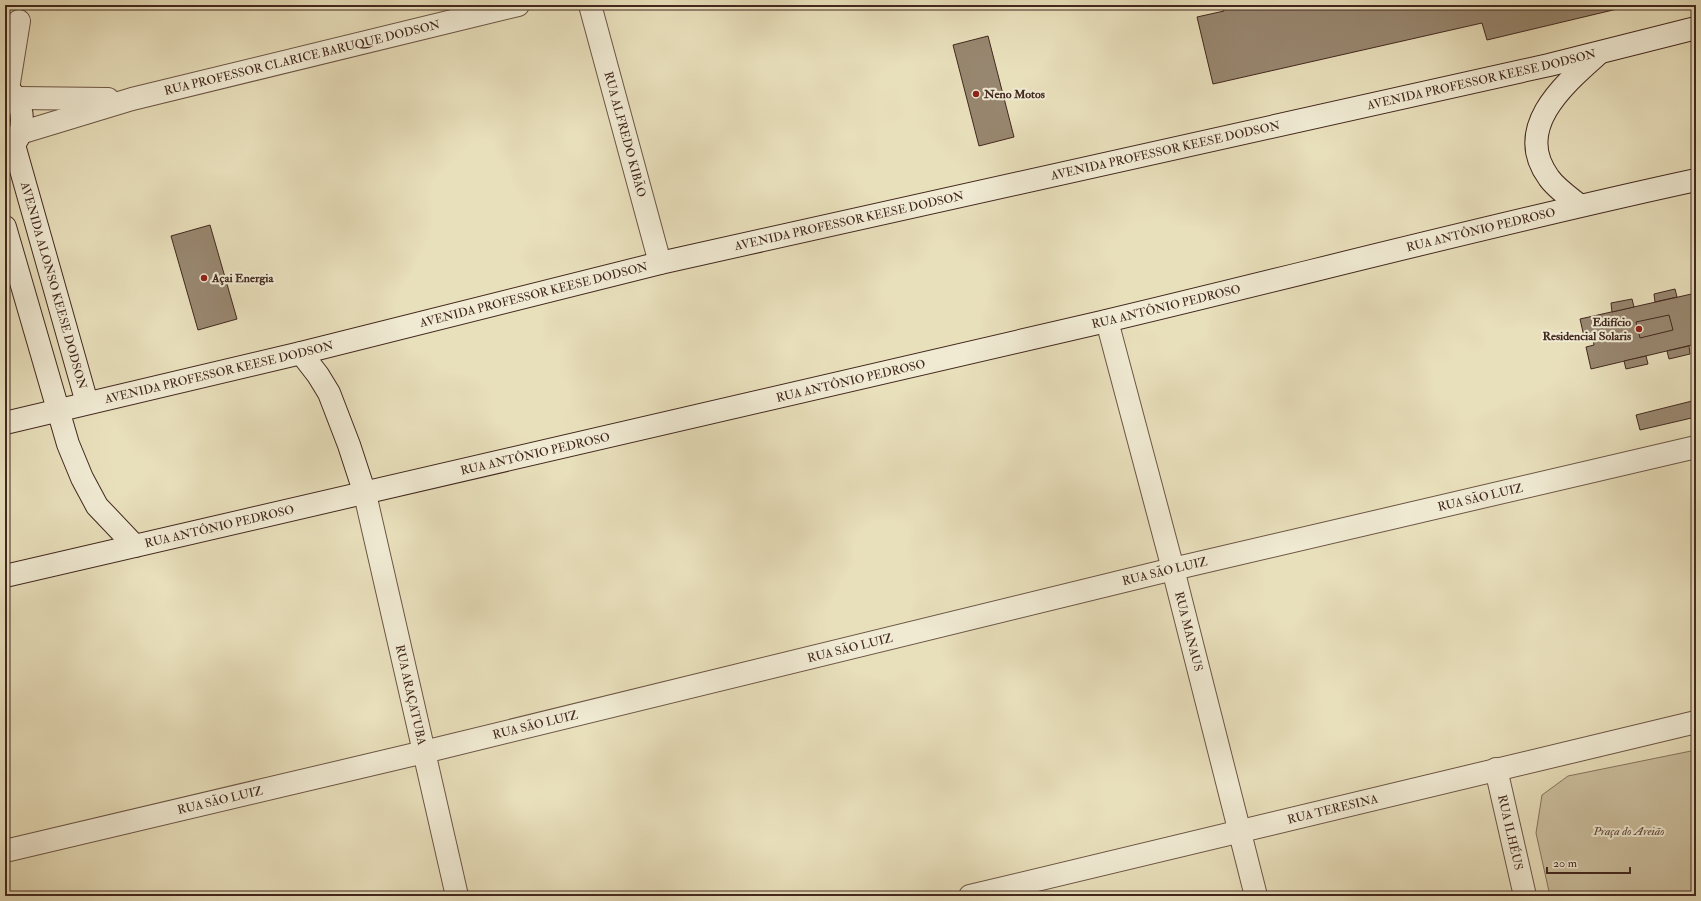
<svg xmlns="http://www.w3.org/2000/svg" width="1701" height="901" font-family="'IM FELL Double Pica',serif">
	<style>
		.green { fill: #ccc0a0; stroke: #87745f }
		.building { fill: #988770; stroke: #42281e }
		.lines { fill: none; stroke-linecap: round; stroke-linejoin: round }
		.street-casing { stroke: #6c5645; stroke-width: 24 }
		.secondary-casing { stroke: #42281e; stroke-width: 24 }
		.street { stroke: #f0ead3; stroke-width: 22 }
		.secondary { stroke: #f0ead3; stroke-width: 22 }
		.poi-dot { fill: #8f2418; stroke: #f0ead3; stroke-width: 1.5 }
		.labels { text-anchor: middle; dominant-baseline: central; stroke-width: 4; stroke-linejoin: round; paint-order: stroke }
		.street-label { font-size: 12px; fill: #42281e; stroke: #f0ead3 }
		.poi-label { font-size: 12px; font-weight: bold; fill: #42281e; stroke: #f0ead3; text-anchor: start }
		.park-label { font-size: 12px; font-style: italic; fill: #5e4638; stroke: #f0ead3 }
	</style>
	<rect width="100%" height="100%" fill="#e8dfbb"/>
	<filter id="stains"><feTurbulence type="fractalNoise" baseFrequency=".005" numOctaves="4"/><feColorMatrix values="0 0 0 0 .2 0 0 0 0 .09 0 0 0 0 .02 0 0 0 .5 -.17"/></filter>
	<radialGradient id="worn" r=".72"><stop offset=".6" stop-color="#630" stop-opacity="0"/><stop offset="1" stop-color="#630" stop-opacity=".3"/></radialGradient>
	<!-- green -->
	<polygon class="green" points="1696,750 1696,896 1550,896 1536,833 1542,795 1568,776"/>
	<!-- building -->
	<g class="building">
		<polygon points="1222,5 1634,5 1487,40 1482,23 1213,84 1197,17 1224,11"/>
		<polygon points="988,36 1014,137 979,146 953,45"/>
		<polygon points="210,225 237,319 198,330 171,236"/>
		<polygon points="1675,289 1677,297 1655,302 1654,294"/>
		<polygon points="1696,293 1696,344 1591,369 1586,347 1594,345 1593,339 1585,341 1580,319"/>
		<polygon points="1632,299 1634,307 1612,312 1611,303"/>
		<polygon points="1669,315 1673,330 1640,338 1636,322"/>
		<polygon points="1689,346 1690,354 1669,359 1667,351"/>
		<polygon points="1646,356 1648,364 1626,369 1624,361"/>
		<polygon points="1696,400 1696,417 1640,430 1636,415"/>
	</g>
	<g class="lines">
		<!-- street casing -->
		<g class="street-casing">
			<g id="street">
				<path id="s1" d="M590,5l70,258"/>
				<polyline points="8,89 19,21"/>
				<polyline points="17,98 108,99"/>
				<path id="s2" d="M20,133l112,-34 386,-94"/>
				<path id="s3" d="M1107,321l66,248 83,327"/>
				<path id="s4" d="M365,494l92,402"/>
				<path id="s5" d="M1496,769l29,127"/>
				<path id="s6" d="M5,851l419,-99 749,-183 523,-122"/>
				<path id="s7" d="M970,896l726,-174"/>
			</g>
		</g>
		<!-- secondary casing -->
		<g class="secondary-casing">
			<g id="secondary">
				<path d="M5,87c15,9 20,29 15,46 -2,8 -9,14 -15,19"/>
				<path id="s8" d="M14,145l73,258"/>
				<path d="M1579,205c-10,-8 -23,-17 -30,-27 -36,-49 13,-92 48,-123"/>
				<polyline points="5,227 68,444 82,478 97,506 135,546"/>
				<polyline points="301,353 318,375 329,393 349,445 365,494"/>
				<path id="s9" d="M5,423l296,-70 359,-90 889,-198 147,-37"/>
				<path id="s10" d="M5,576c366,-85 732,-168 1097,-254 198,-47 395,-99 594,-142"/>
			</g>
		</g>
		<!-- street -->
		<use href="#street" class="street"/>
		<!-- secondary -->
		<use href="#secondary" class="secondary"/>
	</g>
	<!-- markers -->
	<g class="poi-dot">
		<circle cx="976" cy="94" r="4"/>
		<circle cx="204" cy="278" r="4"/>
		<circle cx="1639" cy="329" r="4"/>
	</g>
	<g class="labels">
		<!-- street labels -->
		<g class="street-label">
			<text stroke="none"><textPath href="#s2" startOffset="292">RUA PROFESSOR CLARICE BARUQUE DODSON</textPath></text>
			<text stroke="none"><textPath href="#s9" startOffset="1516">AVENIDA PROFESSOR KEESE DODSON</textPath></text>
			<text stroke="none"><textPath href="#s1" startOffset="134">RUA ALFREDO KIBÃO</textPath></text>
			<text stroke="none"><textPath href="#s9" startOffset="1192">AVENIDA PROFESSOR KEESE DODSON</textPath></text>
			<text stroke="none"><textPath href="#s9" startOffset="868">AVENIDA PROFESSOR KEESE DODSON</textPath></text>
			<text stroke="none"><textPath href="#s10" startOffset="1516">RUA ANTÔNIO PEDROSO</textPath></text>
			<text stroke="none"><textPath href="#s8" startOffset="146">AVENIDA ALONSO KEESE DODSON</textPath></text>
			<text stroke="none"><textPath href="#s9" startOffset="544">AVENIDA PROFESSOR KEESE DODSON</textPath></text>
			<text stroke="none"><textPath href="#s10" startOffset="1192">RUA ANTÔNIO PEDROSO</textPath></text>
			<text stroke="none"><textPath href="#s9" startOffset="220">AVENIDA PROFESSOR KEESE DODSON</textPath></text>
			<text stroke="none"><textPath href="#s10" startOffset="868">RUA ANTÔNIO PEDROSO</textPath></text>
			<text stroke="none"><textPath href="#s10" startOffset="544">RUA ANTÔNIO PEDROSO</textPath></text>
			<text stroke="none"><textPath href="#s6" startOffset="1517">RUA SÃO LUIZ</textPath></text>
			<text stroke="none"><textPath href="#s10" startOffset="220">RUA ANTÔNIO PEDROSO</textPath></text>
			<text stroke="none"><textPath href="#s6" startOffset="1193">RUA SÃO LUIZ</textPath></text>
			<text stroke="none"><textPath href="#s3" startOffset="321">RUA MANAUS</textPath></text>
			<text stroke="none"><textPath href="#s6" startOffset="869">RUA SÃO LUIZ</textPath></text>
			<text stroke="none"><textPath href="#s4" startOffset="206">RUA ARAÇATUBA</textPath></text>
			<text stroke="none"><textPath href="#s6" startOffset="545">RUA SÃO LUIZ</textPath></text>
			<text stroke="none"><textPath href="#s6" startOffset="221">RUA SÃO LUIZ</textPath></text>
			<text stroke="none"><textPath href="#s7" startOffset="373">RUA TERESINA</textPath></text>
			<text stroke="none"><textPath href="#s5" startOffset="65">RUA ILHÉUS</textPath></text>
		</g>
		<!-- poi labels -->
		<g class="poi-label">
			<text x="984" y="94">Neno Motos</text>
			<text x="212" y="278">Açai Energia</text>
			<text x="1631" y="322" text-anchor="end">Edifício<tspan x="1631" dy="14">Residencial Solaris</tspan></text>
		</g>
		<!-- park labels -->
		<g class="park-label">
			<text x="1629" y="831">Praça do Areião</text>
		</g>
	</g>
	<!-- margin -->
	<rect width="1701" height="901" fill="none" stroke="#e8dfbb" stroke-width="20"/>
	<rect x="6" y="6" width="1689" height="889" fill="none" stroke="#42281e" stroke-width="2"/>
	<rect x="10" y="10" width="1681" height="881" fill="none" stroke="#42281e"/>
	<!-- scale -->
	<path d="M1547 867v6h83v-6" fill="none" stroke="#42281e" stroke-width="2"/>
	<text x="1553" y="867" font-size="12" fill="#42281e" stroke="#f0ead3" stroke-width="3" paint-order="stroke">20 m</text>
	<rect width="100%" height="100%" filter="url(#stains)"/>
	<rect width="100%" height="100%" fill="url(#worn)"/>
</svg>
